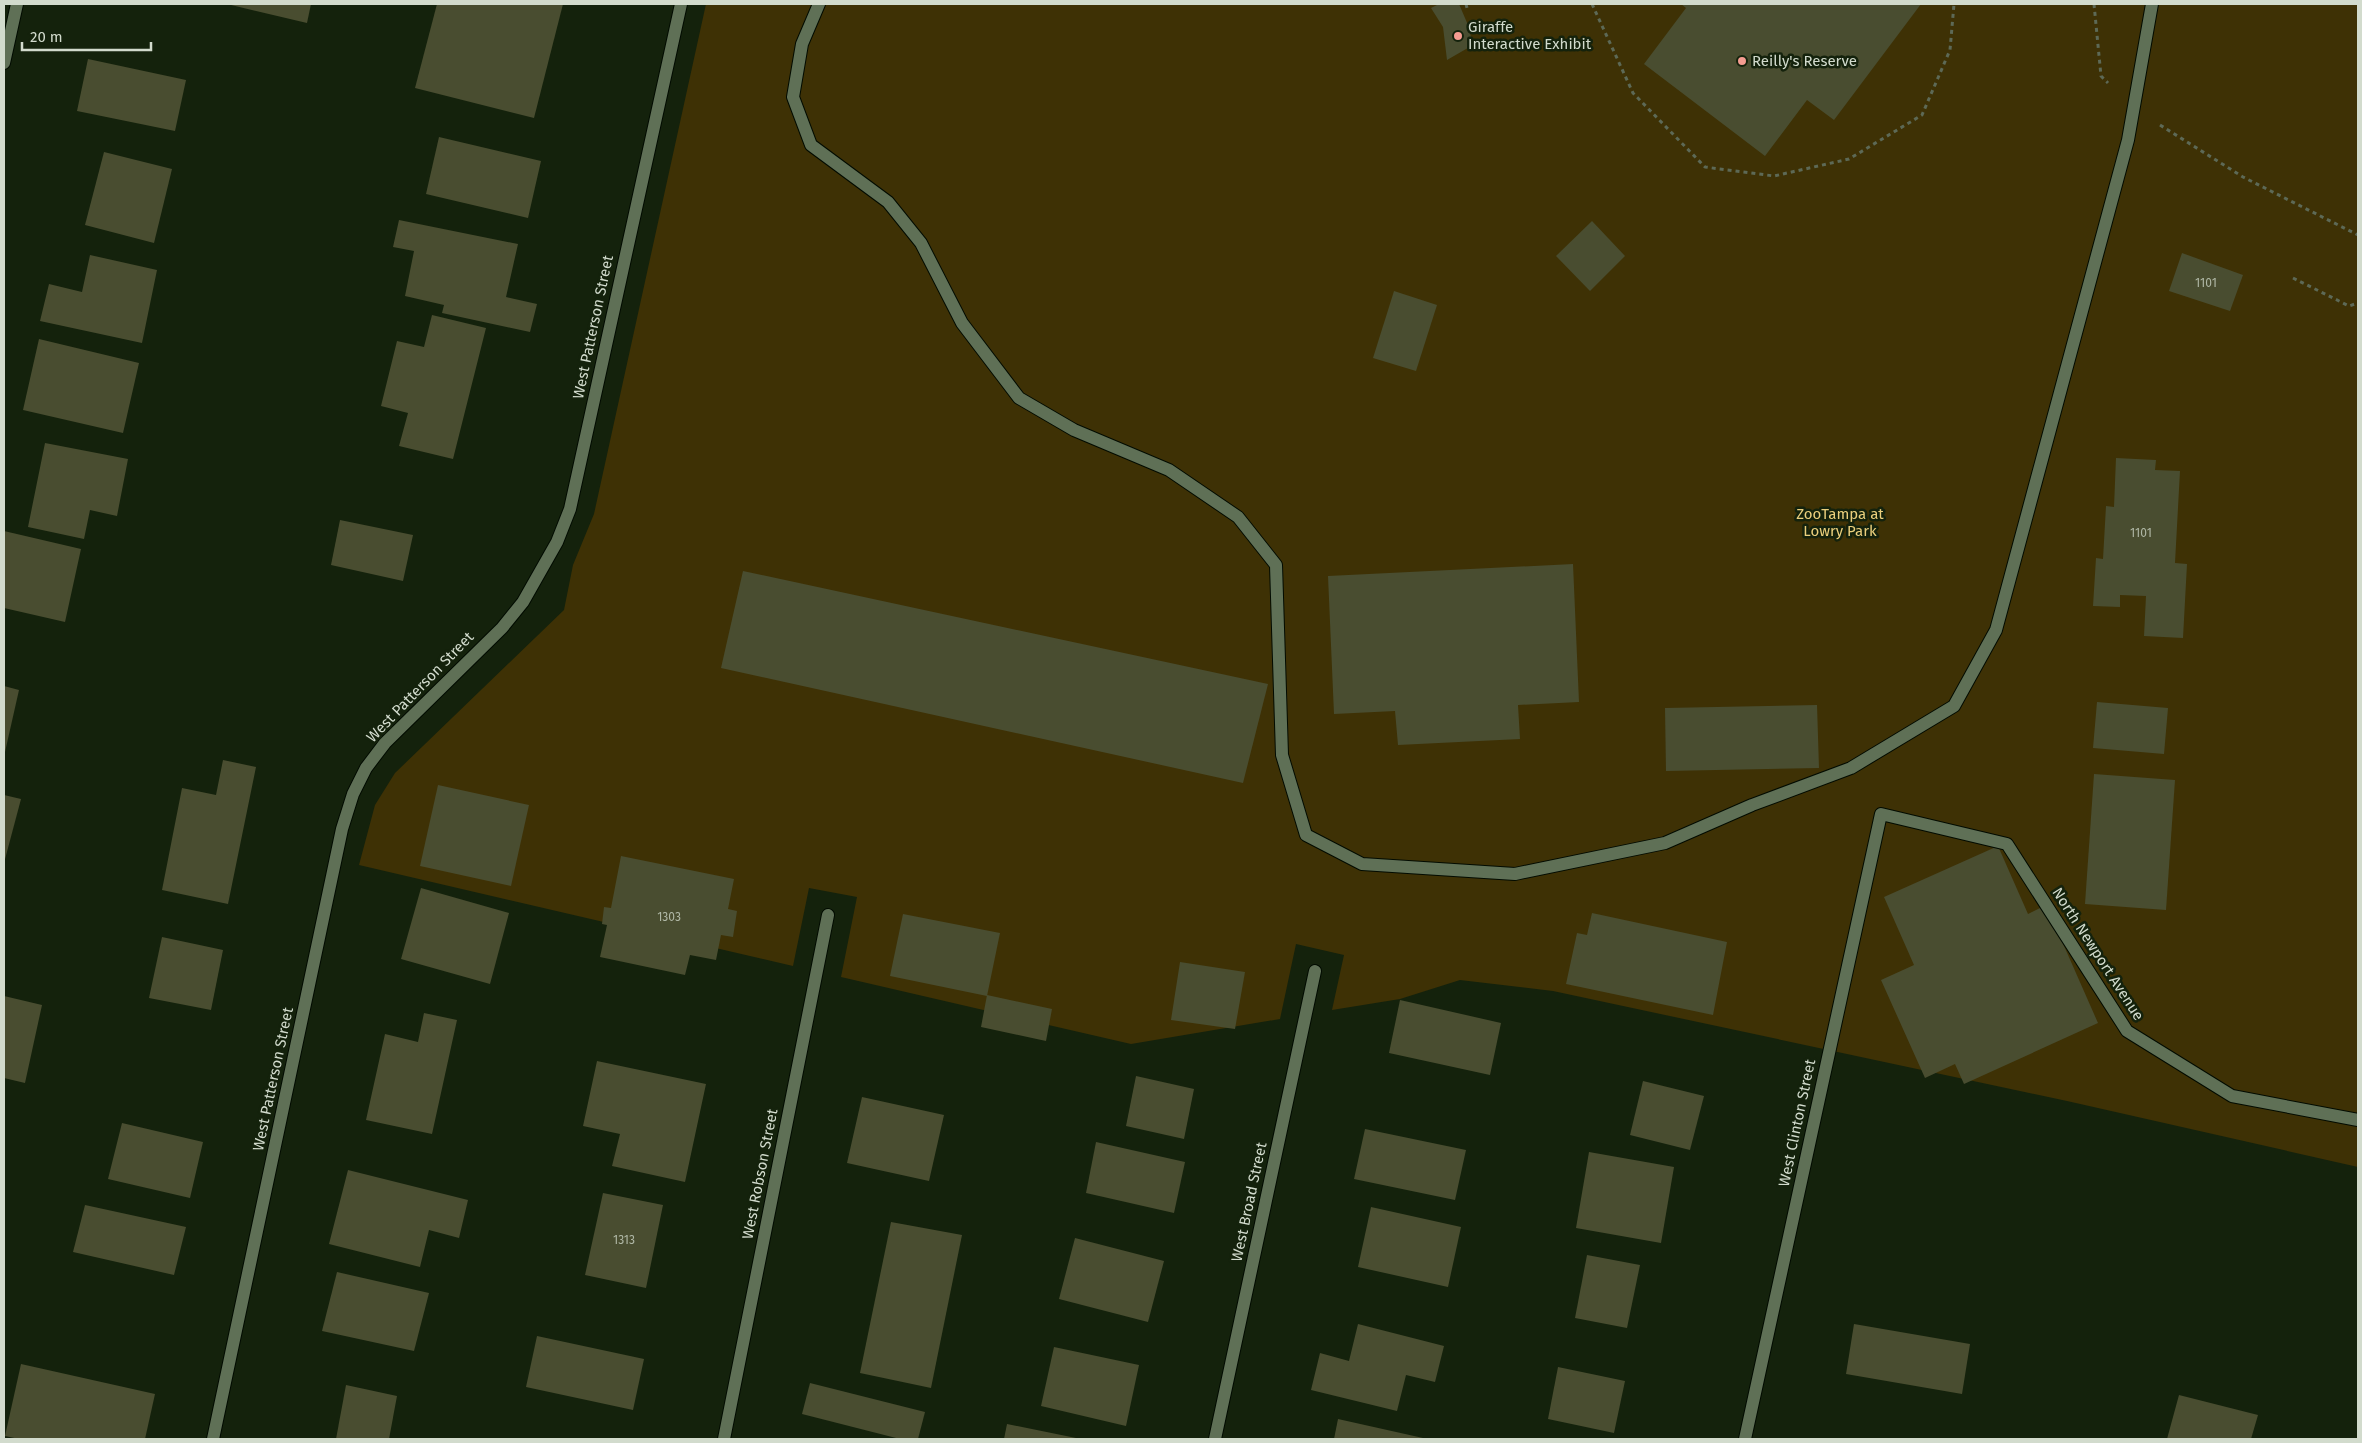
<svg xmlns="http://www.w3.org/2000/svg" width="2362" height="1443" font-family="'Fira Sans',sans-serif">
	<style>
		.green { fill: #3e3105 }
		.building { fill: #494d30 }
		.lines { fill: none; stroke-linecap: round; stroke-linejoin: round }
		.service-casing { stroke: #020b00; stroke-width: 14 }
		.minor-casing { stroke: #020b00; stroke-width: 14 }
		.path { stroke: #5d6956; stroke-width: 3; stroke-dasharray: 4 4; stroke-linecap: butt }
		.service { stroke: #5f7056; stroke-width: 12 }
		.minor { stroke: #5f7056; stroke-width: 12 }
		.poi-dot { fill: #f59c91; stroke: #14220c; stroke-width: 2 }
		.labels { text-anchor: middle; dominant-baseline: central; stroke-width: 5; stroke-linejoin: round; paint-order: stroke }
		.number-label { font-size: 12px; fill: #b0b8a6 }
		.poi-label { font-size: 15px; fill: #d2dbcd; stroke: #14220c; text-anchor: start }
		.street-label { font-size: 15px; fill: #d2dbcd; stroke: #14220c }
		.park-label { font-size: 15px; fill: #eacf7c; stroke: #14220c }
	</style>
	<rect width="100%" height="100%" fill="#14220c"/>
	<!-- green -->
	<polygon class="green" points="706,4 2358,4 2358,1167 2067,1101 1553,991 1460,980 1400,999 1332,1010 1344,955 1296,944 1280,1019 1131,1044 841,977 857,897 809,888 793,966 359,865 375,805 395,773 564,610 573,565 594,514"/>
	<!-- building -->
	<g class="building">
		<polygon points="227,4 311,4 307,23"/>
		<polygon points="437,4 563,4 534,118 415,88"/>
		<polygon points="1439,4 1459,4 1468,25 1473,45 1447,60 1443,27 1431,8"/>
		<polygon points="1681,4 1921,4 1834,120 1807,100 1765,156 1644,64 1686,8"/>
		<polygon points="88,59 186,80 175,131 77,111"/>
		<polygon points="439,137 541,161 528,218 426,194"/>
		<polygon points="104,152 172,169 154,243 85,225"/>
		<polygon points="399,220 518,244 506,297 537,304 530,332 442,313 444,305 405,296 414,251 393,247"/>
		<polygon points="1592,221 1625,256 1590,291 1556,256"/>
		<polygon points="2182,253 2243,275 2230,311 2169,291"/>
		<polygon points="90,255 157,270 142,343 40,321 49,284 82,292"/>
		<polygon points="1394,291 1437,305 1416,371 1373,358"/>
		<polygon points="432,315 486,328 453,459 399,446 408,413 381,406 397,341 424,347"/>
		<polygon points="39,339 139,363 123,433 23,410"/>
		<polygon points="45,443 128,459 117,516 90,510 84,539 28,527"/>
		<polygon points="2116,458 2156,460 2155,470 2180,471 2175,563 2187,564 2183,638 2144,636 2146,596 2120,595 2120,607 2093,606 2096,558 2103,559 2106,506 2114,507"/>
		<polygon points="340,520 413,535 403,581 331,565"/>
		<polygon points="4,531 81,549 65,622 4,608"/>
		<polygon points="1573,564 1579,702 1518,705 1520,739 1398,745 1395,711 1334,714 1328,576"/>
		<polygon points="743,571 1268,684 1243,783 721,668"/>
		<polygon points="4,686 19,690 5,752 4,752"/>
		<polygon points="2097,702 2168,708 2164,754 2093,748"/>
		<polygon points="1817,705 1819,768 1666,771 1665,708"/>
		<polygon points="223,760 256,767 228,904 162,890 182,788 216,795"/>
		<polygon points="2094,774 2175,780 2166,910 2085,904"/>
		<polygon points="438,785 529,805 511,886 420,866"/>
		<polygon points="4,795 21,799 4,863"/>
		<polygon points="1998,846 2028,914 2046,905 2098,1023 1964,1084 1955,1064 1925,1078 1881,980 1914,965 1884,897"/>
		<polygon points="621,856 734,879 728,909 737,911 733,937 721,935 716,960 690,955 685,975 600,957 607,925 602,924 604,907 611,908"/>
		<polygon points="421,888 509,913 490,984 401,959"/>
		<polygon points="1592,913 1727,942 1713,1015 1566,984 1577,933 1587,935"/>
		<polygon points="903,914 1000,933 987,996 890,976"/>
		<polygon points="162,937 223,950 211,1010 149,998"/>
		<polygon points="1180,962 1245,972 1235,1029 1171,1020"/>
		<polygon points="987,995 1052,1009 1046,1041 981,1027"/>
		<polygon points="4,996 42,1005 25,1083 4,1078"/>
		<polygon points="1400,1000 1501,1023 1490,1075 1389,1053"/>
		<polygon points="424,1013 457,1020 432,1134 366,1120 385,1034 418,1042"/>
		<polygon points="597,1061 706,1084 685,1182 612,1166 620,1134 583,1126"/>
		<polygon points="1136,1076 1194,1089 1184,1139 1126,1126"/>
		<polygon points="1643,1081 1704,1096 1690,1150 1630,1135"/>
		<polygon points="862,1097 944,1115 929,1181 847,1163"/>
		<polygon points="122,1123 203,1142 190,1198 108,1179"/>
		<polygon points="1365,1129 1466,1150 1455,1200 1354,1179"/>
		<polygon points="1096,1142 1185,1162 1174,1213 1086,1193"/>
		<polygon points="1589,1152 1674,1167 1661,1243 1576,1228"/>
		<polygon points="348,1170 468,1200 459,1238 429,1230 420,1267 329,1244"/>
		<polygon points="603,1193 663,1205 646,1288 585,1275"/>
		<polygon points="85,1205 186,1227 174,1275 73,1252"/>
		<polygon points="1371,1207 1461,1227 1448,1287 1358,1267"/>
		<polygon points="891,1222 962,1235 931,1388 860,1373"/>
		<polygon points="1075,1238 1164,1261 1148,1322 1059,1299"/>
		<polygon points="1587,1255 1640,1265 1627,1328 1575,1318"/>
		<polygon points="337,1272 429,1293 414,1351 322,1331"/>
		<polygon points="1358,1324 1444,1346 1435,1382 1406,1375 1397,1411 1311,1390 1320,1353 1349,1361"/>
		<polygon points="1854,1324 1970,1344 1962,1394 1846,1374"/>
		<polygon points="537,1336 644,1359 633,1410 526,1387"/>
		<polygon points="1054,1347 1139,1365 1126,1426 1041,1406"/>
		<polygon points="21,1364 155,1394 145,1439 19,1439 5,1436"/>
		<polygon points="1558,1367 1625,1381 1614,1433 1548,1419"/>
		<polygon points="810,1383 925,1412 918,1439 900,1439 802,1414"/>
		<polygon points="346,1385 397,1396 389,1439 336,1439"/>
		<polygon points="2179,1395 2258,1415 2251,1439 2167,1439"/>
		<polygon points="1338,1419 1423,1438 1423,1439 1334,1439"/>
		<polygon points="1007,1424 1076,1438 1076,1439 1004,1439"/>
	</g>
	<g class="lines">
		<!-- service casing -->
		<g class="service-casing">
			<polyline id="service" points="819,4 802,44 793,97 811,145 888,202 921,243 962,323 1019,398 1074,430 1169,470 1238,517 1276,565 1282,755 1306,835 1362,864 1515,874 1665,843 1752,805 1851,768 1954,706 1996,630 2128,140 2152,4"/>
		</g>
		<!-- minor casing -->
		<g class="minor-casing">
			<g id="minor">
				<polyline points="4,63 17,4"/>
				<polyline points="213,1439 342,829 353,794 366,768 385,743 502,628 523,602 557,542 570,509 681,4"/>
				<polyline points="724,1439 828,915"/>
				<polyline points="1215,1439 1315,971"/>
				<polyline points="1745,1439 1881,814 2007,844 2127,1031 2232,1096 2358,1120"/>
			</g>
		</g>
		<!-- path -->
		<g class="path">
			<polyline points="1466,4 1467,8"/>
			<polyline points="1592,4 1633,93 1705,167 1774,176 1849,159 1922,115 1950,50 1954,4"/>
			<polyline points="2094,4 2101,76 2108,83"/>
			<polyline points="2160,125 2243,177 2358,235"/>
			<polyline points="2293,278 2349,306 2358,303"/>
		</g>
		<!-- service -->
		<use href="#service" class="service"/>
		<!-- minor -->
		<use href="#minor" class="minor"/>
	</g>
	<!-- markers -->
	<g class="poi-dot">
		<circle cx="1458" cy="36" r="5"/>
		<circle cx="1742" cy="61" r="5"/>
	</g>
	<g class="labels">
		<!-- number labels -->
		<g class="number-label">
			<text x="2206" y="283">1101</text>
			<text x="2141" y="533">1101</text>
			<text x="669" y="917">1303</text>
			<text x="624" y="1240">1313</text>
		</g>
		<!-- poi labels -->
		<g class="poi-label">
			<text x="1468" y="27">Giraffe<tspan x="1468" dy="17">Interactive Exhibit</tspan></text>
			<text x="1752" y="61">Reilly's Reserve</text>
		</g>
		<!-- street labels -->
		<g class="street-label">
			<text transform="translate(593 327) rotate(-78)">West Patterson Street</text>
			<text transform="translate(420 687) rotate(-46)">West Patterson Street</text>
			<text transform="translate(2098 954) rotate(57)">North Newport Avenue</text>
			<text transform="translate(273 1079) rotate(-78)">West Patterson Street</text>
			<text transform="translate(1797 1123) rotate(-78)">West Clinton Street</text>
			<text transform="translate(760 1174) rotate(-79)">West Robson Street</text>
			<text transform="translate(1249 1202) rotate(-78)">West Broad Street</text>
		</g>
		<!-- park labels -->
		<g class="park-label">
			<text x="1840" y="514">ZooTampa at<tspan x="1840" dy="17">Lowry Park</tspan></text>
		</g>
	</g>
	<!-- border -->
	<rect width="2362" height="1443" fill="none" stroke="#d2dbcd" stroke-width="10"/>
	<!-- scale -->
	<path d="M22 42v8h129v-8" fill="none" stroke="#d2dbcd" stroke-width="2.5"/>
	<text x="30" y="42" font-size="15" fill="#d2dbcd" stroke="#14220c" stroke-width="4" paint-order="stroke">20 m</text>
</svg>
